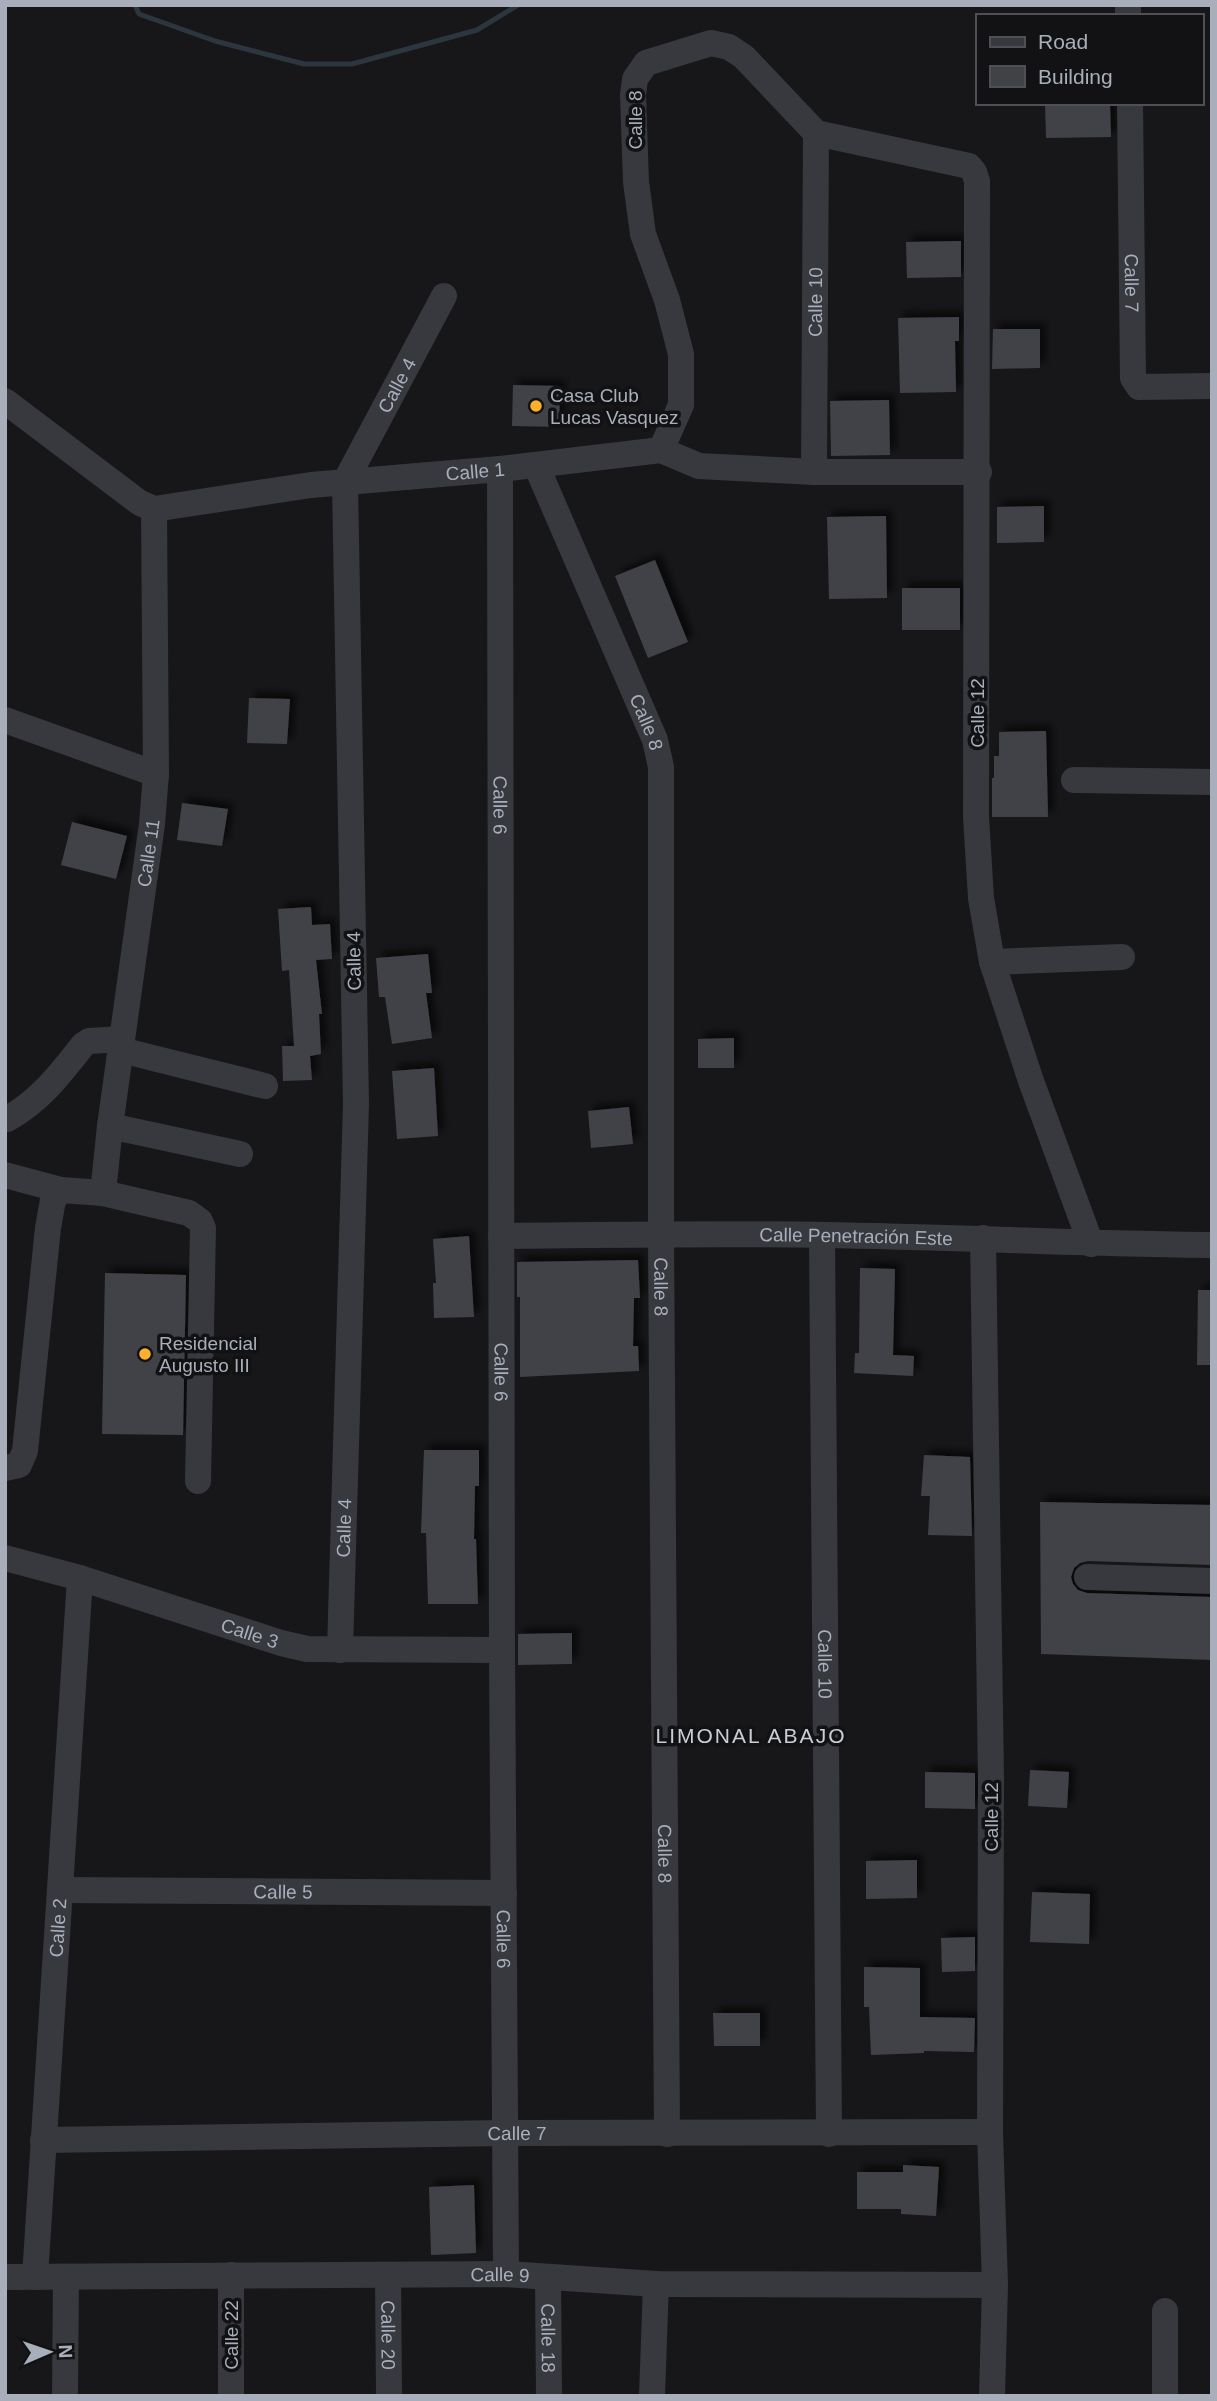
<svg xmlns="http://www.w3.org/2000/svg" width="1217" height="2401" font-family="Helvetica,sans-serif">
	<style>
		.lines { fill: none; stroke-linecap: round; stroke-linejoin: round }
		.stream { stroke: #2c363e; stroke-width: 5 }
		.building { fill: #414246; filter: url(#shadow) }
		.minor { stroke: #37393e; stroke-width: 26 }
		.poi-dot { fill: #fdb02b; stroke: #121214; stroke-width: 2.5 }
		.labels { text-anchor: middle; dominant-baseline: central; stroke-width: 7; stroke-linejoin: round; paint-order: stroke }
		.street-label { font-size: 19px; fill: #a8aeba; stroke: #121214 }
		.poi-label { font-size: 19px; fill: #a8aeba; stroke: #121214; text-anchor: start }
		.neighbourhood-label { font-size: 21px; letter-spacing: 2px; fill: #c9cdd5; stroke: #121214 }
	</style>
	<defs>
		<filter id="shadow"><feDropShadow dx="6" dy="-6" stdDeviation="3.5" flood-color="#0009"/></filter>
	</defs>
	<rect width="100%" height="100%" fill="#171719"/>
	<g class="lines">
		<!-- stream -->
		<polyline class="stream" points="135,5 139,14 215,41 304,64 352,64 477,30 518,5"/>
	</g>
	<!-- building -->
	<g class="building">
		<polygon points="1045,103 1110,103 1111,137 1046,138"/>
		<polygon points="961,241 961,277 907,278 906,242"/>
		<polygon points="959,317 959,341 955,341 956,392 900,393 898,318"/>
		<polygon points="993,329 1040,329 1040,368 992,369"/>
		<polygon points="513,385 560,386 559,427 512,426"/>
		<polygon points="889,400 890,455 831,456 830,401"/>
		<polygon points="1044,506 1044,542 997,543 997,507"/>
		<polygon points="886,516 887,598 829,599 827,517"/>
		<polygon points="655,560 688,642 648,658 615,576"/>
		<rect x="902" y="588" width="58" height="42"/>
		<polygon points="249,698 290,699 287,744 247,743"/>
		<polygon points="1046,731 1048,817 992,817 992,778 994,778 994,756 999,756 999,732"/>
		<polygon points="182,803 228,809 222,846 177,840"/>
		<polygon points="72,822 127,836 116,879 61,865"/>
		<polygon points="311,907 312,925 330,924 332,959 316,960 322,1014 319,1014 321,1054 310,1056 312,1080 283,1081 282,1046 294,1046 289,970 282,971 278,909"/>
		<polygon points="428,954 432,993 426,993 432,1038 392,1044 385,997 379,997 376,958"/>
		<polygon points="734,1038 734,1068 698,1068 698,1039"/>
		<polygon points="434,1068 438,1136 397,1139 392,1071"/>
		<polygon points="629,1107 633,1144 591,1148 588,1111"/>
		<polygon points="469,1236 474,1317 434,1318 433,1283 436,1283 433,1239"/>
		<polygon points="638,1260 640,1298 634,1298 633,1346 638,1346 639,1371 520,1377 520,1297 517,1297 517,1262"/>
		<polygon points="860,1268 895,1269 893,1355 914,1356 913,1376 854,1373 855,1353 859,1353"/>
		<polygon points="105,1273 186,1275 183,1435 102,1434"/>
		<polygon points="1198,1290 1212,1290 1212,1365 1197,1365"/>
		<polygon points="424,1450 479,1450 479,1486 475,1486 474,1539 476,1539 478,1604 428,1604 426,1533 421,1533"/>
		<polygon points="924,1455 970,1457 972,1536 928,1535 930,1496 921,1496"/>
		<polygon points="1040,1502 1212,1505 1212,1565 1088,1561 1080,1563 1074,1568 1071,1577 1073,1584 1078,1590 1087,1593 1212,1597 1212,1660 1041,1654"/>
		<polygon points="572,1633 572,1664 518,1665 518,1634"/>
		<polygon points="1030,1770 1069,1772 1067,1808 1028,1806"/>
		<polygon points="925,1772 975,1773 975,1809 925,1808"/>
		<polygon points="917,1860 917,1898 866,1899 866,1861"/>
		<polygon points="1032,1892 1090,1894 1089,1944 1030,1942"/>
		<polygon points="975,1937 975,1971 942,1972 941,1938"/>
		<polygon points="864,1967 920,1968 920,2017 975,2018 974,2052 924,2051 924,2053 871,2055 869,2007 864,2007"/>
		<polygon points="713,2013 760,2013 760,2046 714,2046"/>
		<polygon points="903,2165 939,2167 936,2216 901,2214 901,2209 857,2209 857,2172 903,2172"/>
		<polygon points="474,2185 476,2253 431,2255 429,2187"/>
	</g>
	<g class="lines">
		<!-- minor -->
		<g class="minor">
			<polyline points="1128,5 1128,16"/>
			<path id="s1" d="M1130,103l3,275 6,9 73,-1"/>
			<path id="s2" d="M5,401l135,102 14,6 157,-24 189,-16 161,-19 38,16 115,6h165"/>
			<polyline points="661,450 681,405 681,354 667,300 643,234 636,182 633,95 635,79 646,63 711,43 729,47 744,57 816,133 969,166 974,172 977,181 976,817 981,898 992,962 1031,1081 1091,1244"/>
			<path id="s3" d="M536,465l119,275 6,27v468l6,899"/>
			<path id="s4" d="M500,469l2,1181 4,624"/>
			<path id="s5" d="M814,472l2,-339"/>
			<polyline points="5,720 156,774"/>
			<polyline points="1074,780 1212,782"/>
			<polyline points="992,962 1122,957"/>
			<polyline points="121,1050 265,1086"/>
			<path d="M7,1119c33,-18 53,-45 76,-74l6,-4 33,-2"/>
			<polyline points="110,1126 240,1154"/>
			<polyline points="5,1175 61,1190"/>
			<path id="s6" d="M103,1193l7,-67 42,-302 4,-50 -2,-265"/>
			<path id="s7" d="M822,1235l7,899"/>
			<path id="s8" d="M501,1236c108,-1 216,-3 324,-1 129,2 258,9 387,10"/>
			<polyline points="983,1238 991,1779 990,2132 995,2285 992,2396"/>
			<polyline points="5,1468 19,1465 25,1451 48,1228 53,1200 61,1190 103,1193 189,1213 200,1221 203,1228 198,1481"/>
			<path id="s9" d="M5,1558l75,20 201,65 26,6 195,1"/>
			<polyline points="1087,1577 1212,1581"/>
			<path id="s10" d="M340,1650l16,-546 -11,-622 99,-186"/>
			<path id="s11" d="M61,1890l443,3"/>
			<path id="s12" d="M43,2140l462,-7 485,-1"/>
			<path id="s13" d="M388,2275l1,121"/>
			<path id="s14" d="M5,2277l501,-3 150,10 339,1"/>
			<path id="s15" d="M35,2277l45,-699"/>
			<path id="s16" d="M548,2278l1,118"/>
			<polyline points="65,2396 66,2277"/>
			<polyline points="231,2396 231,2275"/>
			<polyline points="652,2396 656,2284"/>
			<polyline points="1165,2396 1165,2311"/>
		</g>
	</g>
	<!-- markers -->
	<g class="poi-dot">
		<circle cx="536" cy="406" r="7"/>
		<circle cx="145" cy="1354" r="7"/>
	</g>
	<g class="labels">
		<!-- street labels -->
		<g class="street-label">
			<text transform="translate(635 120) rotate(-90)">Calle 8</text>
			<text stroke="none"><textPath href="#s1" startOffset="180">Calle 7</textPath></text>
			<text stroke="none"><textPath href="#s5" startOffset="170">Calle 10</textPath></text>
			<text stroke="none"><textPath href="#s10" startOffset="1278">Calle 4</textPath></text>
			<text stroke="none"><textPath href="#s2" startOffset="508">Calle 1</textPath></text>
			<text transform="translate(977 713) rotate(-90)">Calle 12</text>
			<text stroke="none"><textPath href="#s3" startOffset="280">Calle 8</textPath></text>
			<text stroke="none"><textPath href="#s4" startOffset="336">Calle 6</textPath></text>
			<text stroke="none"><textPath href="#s6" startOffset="343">Calle 11</textPath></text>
			<text transform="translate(354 961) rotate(-91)">Calle 4</text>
			<text stroke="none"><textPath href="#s8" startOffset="355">Calle Penetración Este</textPath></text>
			<text stroke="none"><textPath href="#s3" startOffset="847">Calle 8</textPath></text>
			<text stroke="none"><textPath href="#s4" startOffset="903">Calle 6</textPath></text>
			<text stroke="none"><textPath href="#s10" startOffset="122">Calle 4</textPath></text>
			<text stroke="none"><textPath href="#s9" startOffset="256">Calle 3</textPath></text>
			<text stroke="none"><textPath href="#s7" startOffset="429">Calle 10</textPath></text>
			<text transform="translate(991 1817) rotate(-90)">Calle 12</text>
			<text stroke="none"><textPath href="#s3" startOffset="1414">Calle 8</textPath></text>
			<text stroke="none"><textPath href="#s11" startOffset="222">Calle 5</textPath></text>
			<text stroke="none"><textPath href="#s15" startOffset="350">Calle 2</textPath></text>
			<text stroke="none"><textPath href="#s4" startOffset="1470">Calle 6</textPath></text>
			<text stroke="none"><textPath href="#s12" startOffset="474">Calle 7</textPath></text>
			<text stroke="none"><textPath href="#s14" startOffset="495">Calle 9</textPath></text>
			<text transform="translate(231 2335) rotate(-90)">Calle 22</text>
			<text stroke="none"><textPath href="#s13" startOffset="60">Calle 20</textPath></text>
			<text stroke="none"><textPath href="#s16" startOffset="60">Calle 18</textPath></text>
		</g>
		<!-- poi labels -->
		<g class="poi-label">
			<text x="550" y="395">Casa Club<tspan x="550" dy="22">Lucas Vasquez</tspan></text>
			<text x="159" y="1343">Residencial<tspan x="159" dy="22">Augusto III</tspan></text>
		</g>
		<!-- neighbourhood labels -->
		<g class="neighbourhood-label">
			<text x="751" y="1735">LIMONAL ABAJO</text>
		</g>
	</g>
	<!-- border -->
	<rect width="1217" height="2401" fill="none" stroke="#a8aeba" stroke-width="14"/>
	<!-- legend -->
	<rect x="976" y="14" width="228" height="91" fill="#121214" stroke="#4e5056" stroke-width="2"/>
	<rect x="990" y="37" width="35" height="10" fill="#37393e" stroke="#4e5056" stroke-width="2"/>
	<text x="1038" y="49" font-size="21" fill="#a8aeba">Road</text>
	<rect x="990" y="66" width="35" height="21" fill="#414246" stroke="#4e5056" stroke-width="2"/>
	<text x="1038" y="84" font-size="21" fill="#a8aeba">Building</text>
	<!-- north arrow -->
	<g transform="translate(49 2352) rotate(88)" stroke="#121214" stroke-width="5" paint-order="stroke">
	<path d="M0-5L12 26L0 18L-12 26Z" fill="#a8aeba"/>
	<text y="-10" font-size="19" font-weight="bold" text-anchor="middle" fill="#a8aeba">N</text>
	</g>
</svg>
